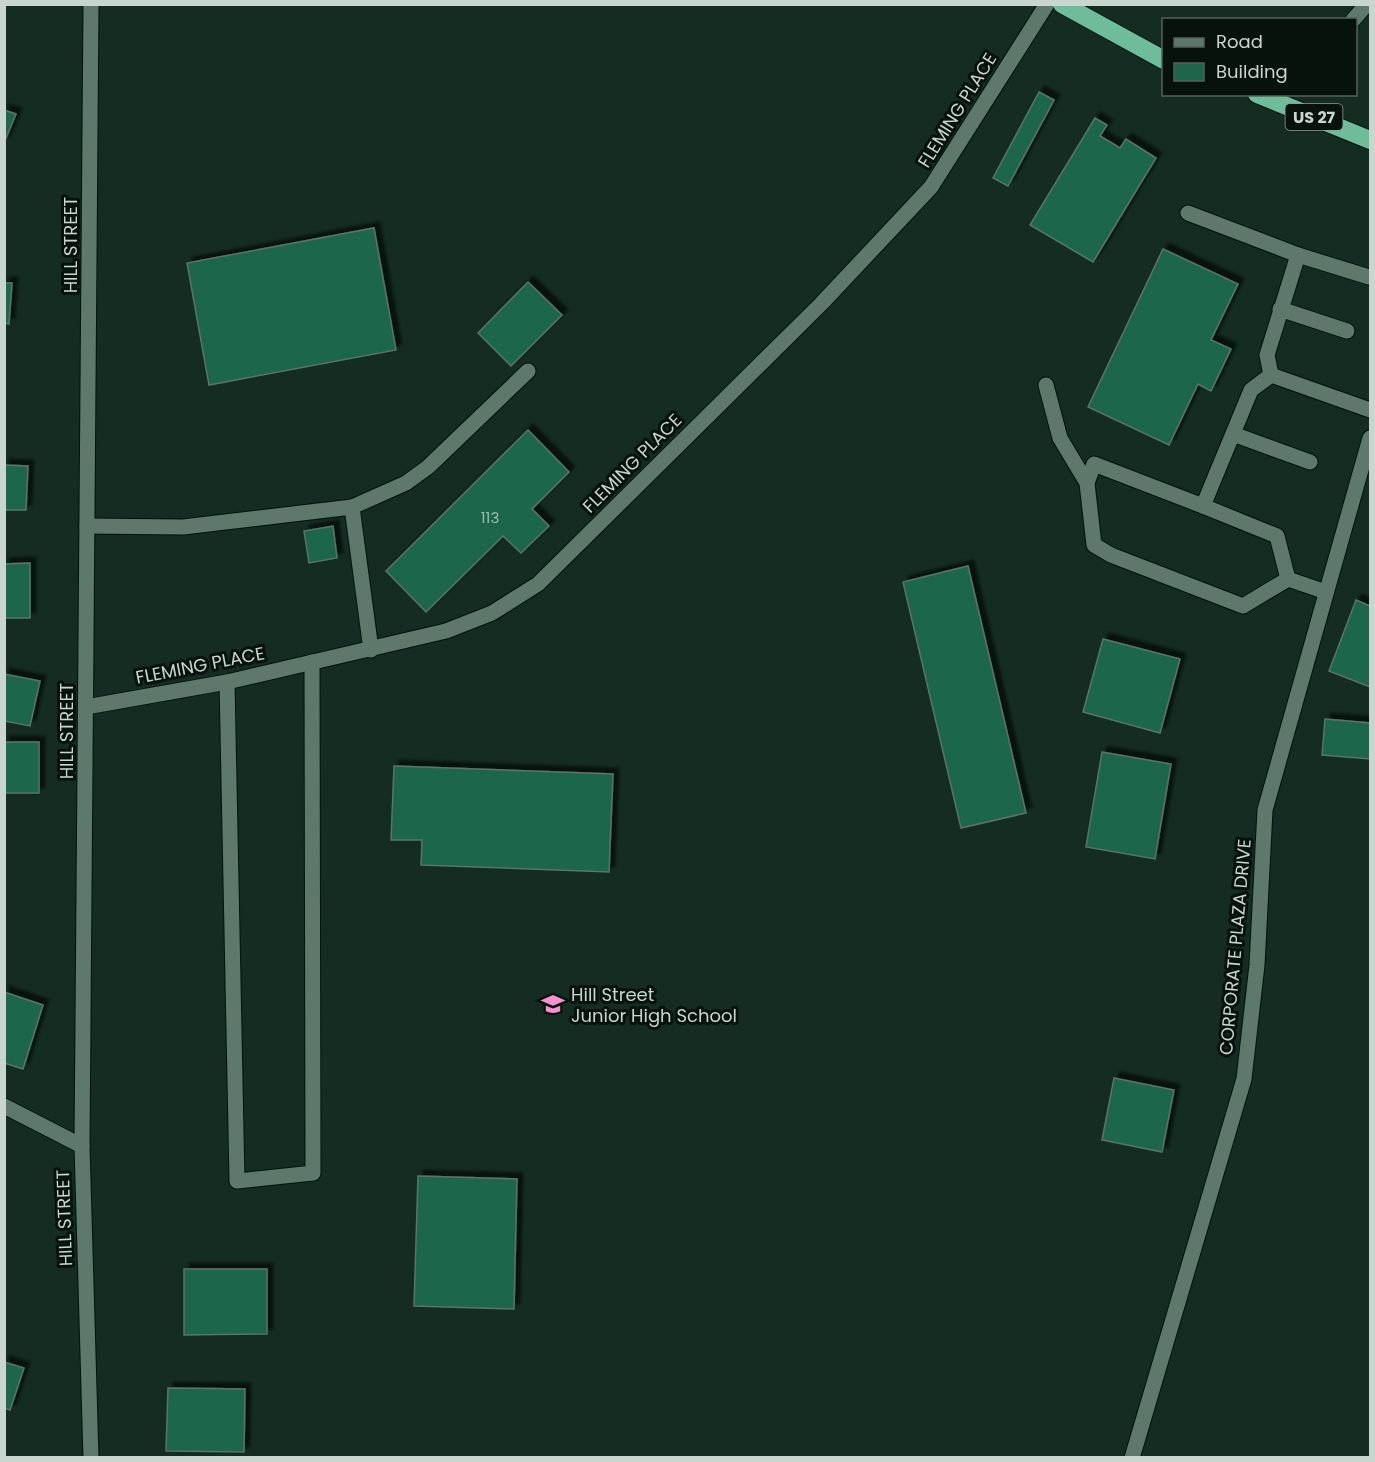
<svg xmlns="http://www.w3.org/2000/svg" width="1375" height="1462" font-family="Poppins,sans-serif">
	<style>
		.building { fill: #1e664b; stroke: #5a7468; stroke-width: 1.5; filter: url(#shadow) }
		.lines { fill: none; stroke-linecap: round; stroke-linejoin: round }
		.minor-casing { stroke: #00140b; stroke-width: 17 }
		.highway-casing { stroke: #00140b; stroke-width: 20 }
		.minor { stroke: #5e786b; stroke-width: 15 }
		.highway { stroke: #6ebc9a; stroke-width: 18 }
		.labels { text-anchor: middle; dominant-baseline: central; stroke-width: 6; stroke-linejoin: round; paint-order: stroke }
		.number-label { font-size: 15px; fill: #9ebaae }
		.shield { fill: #08120d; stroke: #8e9b95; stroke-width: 1.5 }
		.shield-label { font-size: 16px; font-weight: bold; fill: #c8d6cf }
		.street-label { font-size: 18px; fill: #c8d6cf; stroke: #08120d }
		.poi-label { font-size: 18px; fill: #c8d6cf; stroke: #08120d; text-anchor: start }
	</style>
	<defs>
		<filter id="shadow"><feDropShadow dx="5.5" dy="-5.5" stdDeviation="1.5" flood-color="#0009"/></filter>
	</defs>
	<rect width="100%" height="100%" fill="#142c22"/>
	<!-- building -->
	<g class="building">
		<polygon points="1039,92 1054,100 1008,186 993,178"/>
		<polygon points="4,110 16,114 4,143"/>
		<polygon points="1095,118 1107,125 1100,136 1120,148 1126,139 1156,158 1093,262 1030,225"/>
		<polygon points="374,228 396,350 209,385 187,263"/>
		<polygon points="1163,249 1238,284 1211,340 1231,349 1211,391 1198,384 1169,445 1088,407"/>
		<polygon points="528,282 562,315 511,366 478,333"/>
		<polygon points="4,283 12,283 9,324 4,323"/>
		<polygon points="528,430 569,472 532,509 549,526 521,553 503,536 426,612 386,571"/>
		<polygon points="4,465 28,466 26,510 4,510"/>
		<polygon points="333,526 337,558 309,563 304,531"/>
		<polygon points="30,563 30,618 4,618 4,564"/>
		<polygon points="968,566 1026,813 961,828 903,582"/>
		<polygon points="1356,600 1370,606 1370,687 1329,671"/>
		<polygon points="1103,639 1180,659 1160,733 1083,712"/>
		<polygon points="4,674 40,681 30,726 4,721"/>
		<polygon points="1325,719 1370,723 1370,759 1322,755"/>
		<rect x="4" y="742" width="35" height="51"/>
		<polygon points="1102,752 1171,764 1155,859 1086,847"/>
		<polygon points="394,766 613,774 609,872 421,865 422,840 391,840"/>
		<polygon points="4,992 43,1005 23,1069 4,1063"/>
		<polygon points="1114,1078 1174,1090 1162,1152 1102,1140"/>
		<polygon points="418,1176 517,1179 514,1309 414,1306"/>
		<polygon points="184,1269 267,1269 267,1334 184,1335"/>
		<polygon points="4,1362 24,1368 10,1410 4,1408"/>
		<polygon points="168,1388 245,1389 244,1452 166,1451"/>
	</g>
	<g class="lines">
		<!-- minor casing -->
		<g class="minor-casing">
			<g id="minor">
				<polyline points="1353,20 1367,4"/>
				<polyline points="1188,213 1298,255 1267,355 1271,375 1370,410"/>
				<polyline points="1298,255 1369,277"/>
				<polyline points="1280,309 1347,331"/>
				<polyline points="1271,375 1251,390 1203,506 1094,464 1087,483 1094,545 1111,555 1243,606 1288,579 1326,592"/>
				<polyline points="1046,385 1060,438 1087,483"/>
				<polyline points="1233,434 1310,462"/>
				<polyline points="1203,506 1277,536 1288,579"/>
				<polyline points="352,507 406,483 428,467 528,371"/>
				<polyline points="87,526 183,527 352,507 371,650"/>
				<polyline points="227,682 237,1181 313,1173 312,662"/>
				<polyline points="86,707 227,682 446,631 492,613 538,584 821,304 931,187 1047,4"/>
				<polyline points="4,1106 82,1146"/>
				<polyline points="91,1458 82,1146 91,4"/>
				<polyline points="1132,1458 1244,1079 1257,965 1265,810 1370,438"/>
			</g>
		</g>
		<!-- highway casing -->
		<g class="highway-casing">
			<g id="highway">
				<polyline points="1062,4 1164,60"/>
				<polyline points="1257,94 1370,140"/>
			</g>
		</g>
		<!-- minor -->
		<use href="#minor" class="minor"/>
		<!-- highway -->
		<use href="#highway" class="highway"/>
	</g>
	<!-- icons -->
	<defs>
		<g id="school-bare" transform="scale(1.8)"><path d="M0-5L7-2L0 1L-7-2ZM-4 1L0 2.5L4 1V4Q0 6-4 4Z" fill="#f790ce" stroke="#08120d" stroke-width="2.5" paint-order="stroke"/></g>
	</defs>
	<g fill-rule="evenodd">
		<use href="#school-bare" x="553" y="1004"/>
	</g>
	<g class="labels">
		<!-- number labels -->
		<g class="number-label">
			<text x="490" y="517">113</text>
		</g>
		<!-- shield labels -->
		<rect class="shield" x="1285.5" y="104" width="57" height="26" rx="4.5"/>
		<g class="shield-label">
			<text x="1314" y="117">US 27</text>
		</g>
		<!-- street labels -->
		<g class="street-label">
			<text transform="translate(957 110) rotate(-58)">FLEMING PLACE</text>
			<text transform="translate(70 245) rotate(-90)">HILL STREET</text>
			<text transform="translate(632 463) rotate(-45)">FLEMING PLACE</text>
			<text transform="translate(200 665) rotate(-11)">FLEMING PLACE</text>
			<text transform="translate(66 731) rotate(-90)">HILL STREET</text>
			<text transform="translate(1235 947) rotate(-85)">CORPORATE PLAZA DRIVE</text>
			<text transform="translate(64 1218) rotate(-92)">HILL STREET</text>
		</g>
		<!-- poi labels -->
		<g class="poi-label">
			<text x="571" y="994">Hill Street<tspan x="571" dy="21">Junior High School</tspan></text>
		</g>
	</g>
	<!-- border -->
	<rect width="1375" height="1462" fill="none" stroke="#c8d6cf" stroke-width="12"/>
	<!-- legend -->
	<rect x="1162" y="18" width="195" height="78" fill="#08120d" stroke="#55605b" stroke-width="1.5"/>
	<rect x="1174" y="38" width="30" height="9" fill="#5e786b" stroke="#55605b" stroke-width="1.5"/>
	<text x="1216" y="48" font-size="18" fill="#c8d6cf">Road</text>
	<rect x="1174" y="63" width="30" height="18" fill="#1e664b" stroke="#55605b" stroke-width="1.5"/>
	<text x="1216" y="78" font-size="18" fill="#c8d6cf">Building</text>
</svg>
